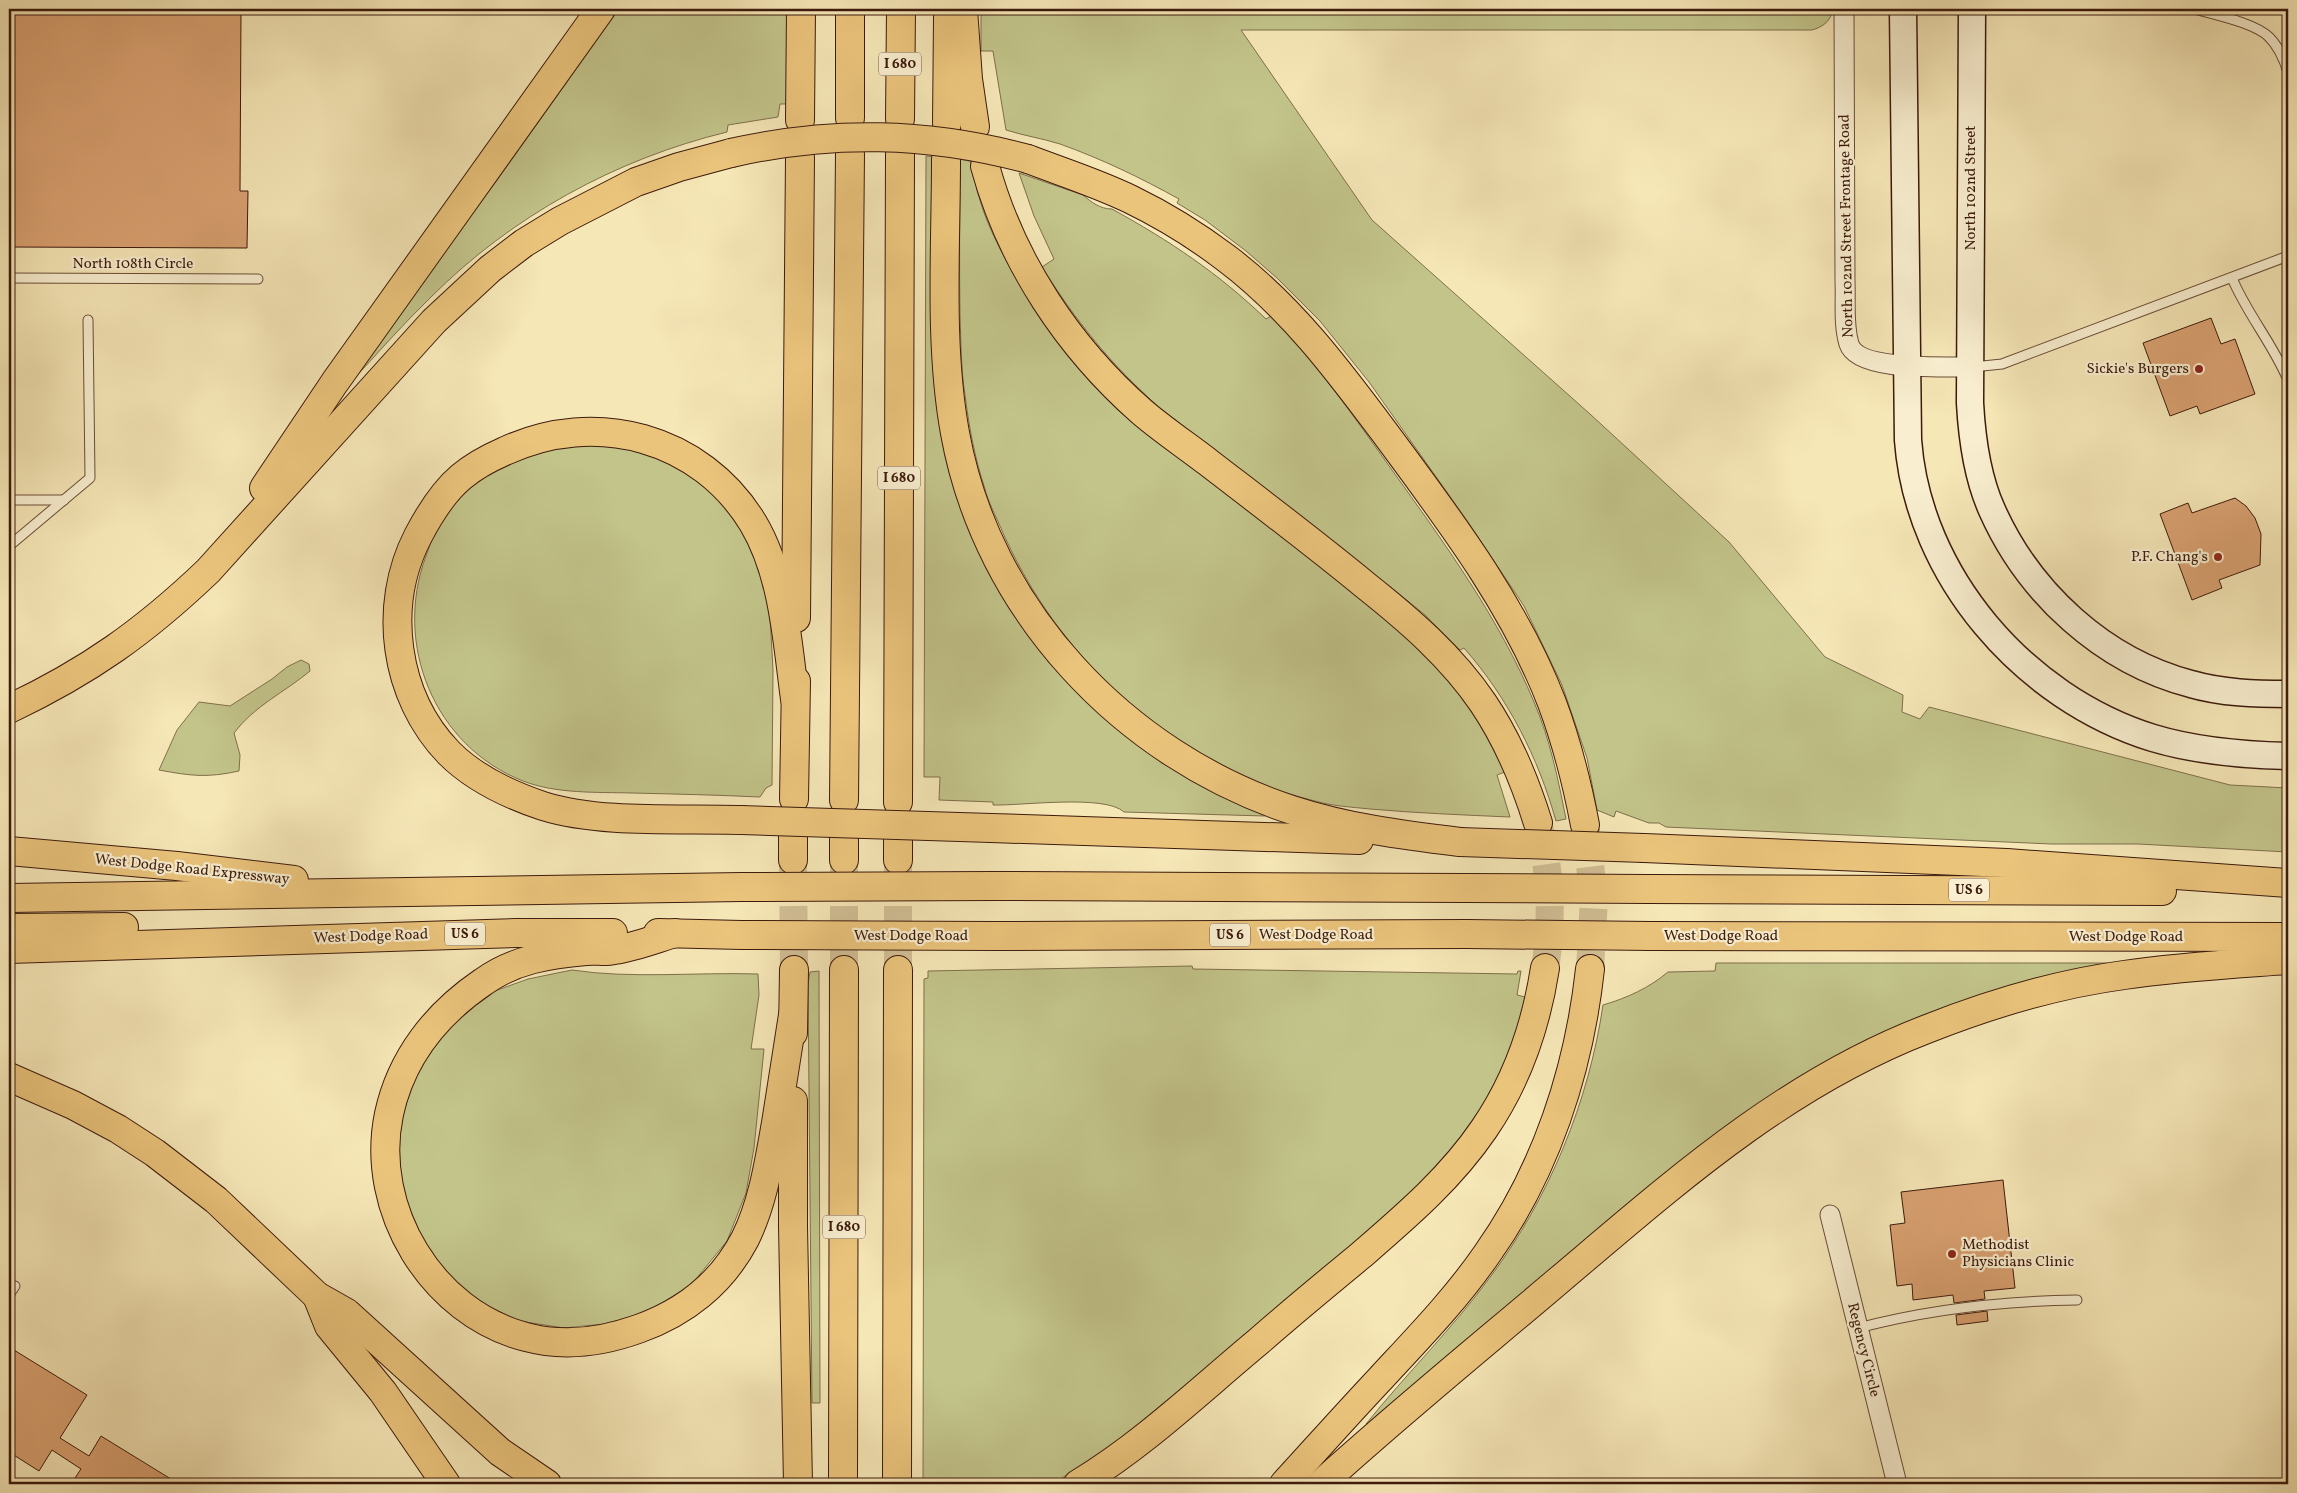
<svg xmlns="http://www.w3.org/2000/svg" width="2297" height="1493" font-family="Vollkorn,serif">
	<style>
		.green { fill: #c2c48a; stroke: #7f6f4b }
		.building { fill: #daa171; stroke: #3c1a0c }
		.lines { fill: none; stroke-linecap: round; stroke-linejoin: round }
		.motorway-tunnel { stroke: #d1be95; stroke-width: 28; stroke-dasharray: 28 14; stroke-linecap: butt }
		.service-casing { stroke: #6a4d37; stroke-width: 11 }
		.minor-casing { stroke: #6a4d37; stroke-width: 21 }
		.secondary-casing { stroke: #3c1a0c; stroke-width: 29 }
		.motorway-casing { stroke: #3c1a0c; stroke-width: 30 }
		.service { stroke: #f9efd0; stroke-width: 9 }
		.minor { stroke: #f9efd0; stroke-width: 19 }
		.secondary { stroke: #f9efd0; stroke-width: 26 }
		.motorway { stroke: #ebc47c; stroke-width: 28 }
		.motorway-bridge-casing { stroke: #3c1a0c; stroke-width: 30; stroke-linecap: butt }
		.motorway-bridge { stroke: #ebc47c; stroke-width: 28 }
		.poi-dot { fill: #8f2418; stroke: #f9efd0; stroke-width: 2 }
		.labels { text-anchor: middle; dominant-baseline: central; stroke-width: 4.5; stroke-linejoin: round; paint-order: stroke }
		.shield { fill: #f9efd0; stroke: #755a47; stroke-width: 1 }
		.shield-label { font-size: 14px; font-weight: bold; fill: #3c1a0c }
		.street-label { font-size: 15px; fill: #3c1a0c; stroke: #f9efd0 }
		.poi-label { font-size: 15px; fill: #3c1a0c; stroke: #f9efd0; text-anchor: end }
	</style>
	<rect width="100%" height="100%" fill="#f6e7b7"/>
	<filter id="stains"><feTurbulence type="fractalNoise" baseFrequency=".004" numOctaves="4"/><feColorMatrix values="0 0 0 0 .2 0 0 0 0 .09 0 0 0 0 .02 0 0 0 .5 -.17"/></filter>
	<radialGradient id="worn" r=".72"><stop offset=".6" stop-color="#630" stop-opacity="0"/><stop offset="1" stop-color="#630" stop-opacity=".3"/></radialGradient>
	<!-- green -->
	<g class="green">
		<path d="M619,9h169v95h-8l-2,13 -50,8 -1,7c-111,27 -215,84 -296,165 -28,27 -54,57 -81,86l80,-116 65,-84z"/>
		<path d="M981,9h852c-2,12 -10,18 -21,21h-571l131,190 218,194 139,128 96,115 78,38 -1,17 18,7 9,-12 301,78 58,3v64l-150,-8h-87l-385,-17 -7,-4h-10l-33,-12 -2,6 -17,-7 -10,-52 -25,-73 -38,-79 -56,-84 -99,-140 -49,-61 -43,-43 -31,-27 -41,-31 -28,-17 2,-4c-38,-21 -77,-40 -119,-55 -19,-6 -35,-8 -54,-14l-13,-79h-12z"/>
		<path d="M926,156l13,1 1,195 85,274 242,187 -2,3 -141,-4c-19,-18 -105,-6 -131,-7v-3l-54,-2 1,-23h-16z"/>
		<path d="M960,159l14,3c1,11 1,24 5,35 12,42 36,80 60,116l410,355 64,101 -16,6 13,42c-47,-2 -94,-4 -140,-8 -19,-2 -38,-3 -55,-8 -141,-34 -259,-143 -315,-275 -5,-12 -12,-24 -15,-37 -10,-30 -16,-62 -20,-94 -4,-26 -4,-53 -5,-80 -1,-52 0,-104 0,-156z"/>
		<path d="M1019,173l64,22c8,7 17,14 29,14 58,32 106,64 154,110l5,-3c46,47 83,101 121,154 53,74 107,148 142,232 16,37 24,77 32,117l-10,2c-18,-64 -48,-123 -92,-173l-4,2 -35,-35 -27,-22 -239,-186c-47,-41 -84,-87 -117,-140l12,-8 -20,-43z"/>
		<path d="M573,441l67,6 66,35 45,54 18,62 4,72 -1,115 -6,3 -6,9c-42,-2 -85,-3 -128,-4 -36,-1 -75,1 -109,-12 -89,-35 -130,-137 -97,-225 5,-15 12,-31 22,-44 13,-17 32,-33 50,-46 12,-9 58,-19 75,-25z"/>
		<path d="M301,660l8,4 1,7c-25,21 -56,35 -76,62l6,22 -1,16c-32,7 -48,5 -80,-1l18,-40 22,-28 31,4 42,-27 15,-12z"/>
		<path d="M1716,963h391l-1,4 -213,63 -522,396 -5,-2c41,-51 87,-96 125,-148 58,-78 98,-175 112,-271 24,-7 46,-17 65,-33l47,-1z"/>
		<polygon points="1192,966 1193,969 1517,974 1518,971 1521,971 1517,995 1533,999 1503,1085 1437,1178 1115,1443 1053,1484 923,1484 924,979 928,978 928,971"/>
		<path d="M572,970c58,9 125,2 186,4l1,21 -8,54h13l-10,99 -8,45 -19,48 -36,44 -44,27 -43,12 -40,4 -45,-7 -39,-19 -31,-25 -34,-45 -19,-61 10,-87 47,-67 36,-24 39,-14z"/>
		<polygon points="819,971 820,1403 812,1403 808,984 810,972"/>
	</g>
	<!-- building -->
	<g class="building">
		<polygon points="9,9 241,9 240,191 248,191 247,248 9,247"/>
		<polygon points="2211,318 2221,344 2235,339 2255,394 2200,414 2197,406 2170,416 2143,343"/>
		<polygon points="2235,498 2246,506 2255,518 2261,534 2260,565 2219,580 2222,588 2192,600 2160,514 2188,503 2192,513"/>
		<polygon points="2003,1180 2015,1288 1984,1291 1985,1299 1954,1303 1953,1295 1913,1300 1912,1284 1897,1286 1890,1225 1905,1223 1901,1192"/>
		<polygon points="1987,1311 1988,1321 1957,1325 1956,1315"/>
		<polygon points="9,1347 87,1395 60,1438 89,1456 101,1436 179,1484 71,1484 81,1469 52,1450 39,1471 9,1452"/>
	</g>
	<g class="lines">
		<!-- motorway-tunnel -->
		<g class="motorway-tunnel">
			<path d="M1538,823c13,50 15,95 7,145"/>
			<polyline points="1585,825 1594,898 1590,969"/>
			<polyline points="793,864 794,970"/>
			<polyline points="844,864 844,970"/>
			<polyline points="898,864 898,970"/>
		</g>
		<!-- service casing -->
		<g class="service-casing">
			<g id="service">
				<path d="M2195,9c20,6 60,14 74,28 10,10 15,22 19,35"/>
				<polyline points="9,278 258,279"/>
				<path d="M2232,278c15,36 41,66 56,102"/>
				<polyline points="1973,367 2002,364 2288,256"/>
				<polyline points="9,500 64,500"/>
				<polyline points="9,546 90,478 88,320"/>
				<polyline points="9,1295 15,1286"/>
				<path d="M1858,1328c72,-19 145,-27 219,-28"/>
			</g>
		</g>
		<!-- minor casing -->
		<g class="minor-casing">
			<g id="minor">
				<path d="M1844,9l1,272c1,20 -2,43 4,63 9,28 96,22 121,23"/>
				<polyline points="1830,1215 1897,1484"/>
			</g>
		</g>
		<!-- secondary casing -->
		<g class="secondary-casing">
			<g id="secondary">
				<path d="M1903,9l5,431c10,136 116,258 245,298 43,13 90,17 135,18"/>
				<path d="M1972,9l-2,394c2,36 7,74 22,107 37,83 111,151 199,174 31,9 65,10 97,10"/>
			</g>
		</g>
		<!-- motorway casing -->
		<g class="motorway-casing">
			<g id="motorway">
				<polyline points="850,9 850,118"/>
				<polyline points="963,9 968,79 975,127"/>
				<polyline points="900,119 901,9"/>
				<polyline points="800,120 801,9"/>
				<polyline points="947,123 948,17"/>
				<path d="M946,159c0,90 -7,186 9,274 32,177 169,322 337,377 55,18 111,25 168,32"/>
				<path d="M1028,159c34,13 69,24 102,40 33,16 67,37 96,59 64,48 112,112 159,175 62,84 129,171 167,270 15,40 25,80 33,122"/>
				<path d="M985,166c26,95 83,181 157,246 21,18 45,34 67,51 52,40 105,80 156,122 44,35 87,72 118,118 25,37 42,78 55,120"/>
				<polyline points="264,488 335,382 601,9"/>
				<polyline points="796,618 800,157"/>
				<path d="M9,709c80,-38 135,-77 199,-138l226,-250 56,-52 34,-26 36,-22 76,-39 43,-15 52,-14"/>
				<polyline points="794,799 796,681"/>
				<polyline points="844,800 850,154"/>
				<polyline points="898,802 900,154"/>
				<path d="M741,820c-61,-2 -141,4 -198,-14 -33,-11 -69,-28 -94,-53 -55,-57 -67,-147 -31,-217 11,-21 25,-44 43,-59 13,-11 28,-19 44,-26 90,-42 196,-14 248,72 31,52 34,118 42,176"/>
				<polyline points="991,828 1359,840"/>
				<polyline points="793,836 793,860"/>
				<polyline points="844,837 844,860"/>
				<polyline points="1644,848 2007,863 2288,883"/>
				<polyline points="9,851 177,866 294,880"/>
				<polyline points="898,860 898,838"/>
				<polyline points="992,886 1466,888"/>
				<polyline points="1649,889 2162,891"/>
				<polyline points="9,898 742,887"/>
				<polyline points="9,928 124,927"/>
				<polyline points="658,933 742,935"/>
				<path d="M675,933c-20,6 -40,14 -61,17 -9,2 -19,0 -28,1 -37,3 -73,9 -103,31 -47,32 -82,76 -94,132 -20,95 43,199 137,223 37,10 76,5 112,-8 46,-16 84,-46 107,-90 18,-36 24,-77 31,-116 6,-36 11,-72 17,-108"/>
				<polyline points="992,936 1467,934"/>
				<polyline points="1650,936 2288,937"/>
				<polyline points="9,949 515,933 613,933"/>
				<polyline points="793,1033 794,970"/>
				<polyline points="9,1077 73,1105 118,1129 155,1153 216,1200 317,1296 347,1313 500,1452 547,1484"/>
				<polyline points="793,1101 793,1226 798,1484"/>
				<polyline points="317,1296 329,1326 383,1392 446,1484"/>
				<polyline points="843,1484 844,970"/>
				<polyline points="897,1484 898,970"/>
				<path d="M1078,1484c66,-40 122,-94 181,-143 33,-29 67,-57 101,-85 45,-39 90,-77 124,-127 33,-48 52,-103 61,-161"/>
				<path d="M1284,1484c32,-35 64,-71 97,-106 37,-40 75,-79 106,-124 59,-83 92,-184 103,-285"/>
				<path d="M1321,1484c77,-70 158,-136 237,-203 116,-98 226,-197 369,-252 63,-25 130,-45 197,-54 55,-8 110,-11 164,-15"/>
			</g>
		</g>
		<!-- service -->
		<use href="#service" class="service"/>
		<!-- minor -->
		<use href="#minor" class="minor"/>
		<!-- secondary -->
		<use href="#secondary" class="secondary"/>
		<!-- motorway -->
		<use href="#motorway" class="motorway"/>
		<!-- motorway-bridge casing -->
		<g class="motorway-bridge-casing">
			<g id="motorway-bridge">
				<path d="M731,153c101,-23 197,-21 297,6"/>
				<polyline points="741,820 991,828"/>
				<polyline points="1460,842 1644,848"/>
				<polyline points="742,887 992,886"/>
				<polyline points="1466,888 1649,889"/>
				<polyline points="1467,934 1650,936"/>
				<polyline points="742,935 992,936"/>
			</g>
		</g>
		<!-- motorway-bridge -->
		<use href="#motorway-bridge" class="motorway-bridge"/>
	</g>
	<!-- markers -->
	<g class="poi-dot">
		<circle cx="2199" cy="369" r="5"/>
		<circle cx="2218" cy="557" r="5"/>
		<circle cx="1952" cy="1254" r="5"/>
	</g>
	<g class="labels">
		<!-- shield labels -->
		<g class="shield">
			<rect x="879" y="52.5" width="42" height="23" rx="4"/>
			<rect x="878" y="466.5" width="42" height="23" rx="4"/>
			<rect x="1949" y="878.5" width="40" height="23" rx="4"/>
			<rect x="445" y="922.5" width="40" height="23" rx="4"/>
			<rect x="1210" y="923.5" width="40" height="23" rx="4"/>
			<rect x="823" y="1215.5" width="42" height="23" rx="4"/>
		</g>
		<g class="shield-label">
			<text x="900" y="64">I 680</text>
			<text x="899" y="478">I 680</text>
			<text x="1969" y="890">US 6</text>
			<text x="465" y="934">US 6</text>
			<text x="1230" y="935">US 6</text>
			<text x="844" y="1227">I 680</text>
		</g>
		<!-- street labels -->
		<g class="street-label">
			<text transform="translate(1971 188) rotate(-90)">North 102nd Street</text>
			<text transform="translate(1847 226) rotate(-91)">North 102nd Street Frontage Road</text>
			<text x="133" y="264">North 108th Circle</text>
			<text transform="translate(192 870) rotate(6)">West Dodge Road Expressway</text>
			<text x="1316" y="935">West Dodge Road</text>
			<text x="911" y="936">West Dodge Road</text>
			<text x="1721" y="936">West Dodge Road</text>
			<text transform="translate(371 937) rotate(-2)">West Dodge Road</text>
			<text x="2126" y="937">West Dodge Road</text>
			<text transform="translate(1863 1350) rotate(76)">Regency Circle</text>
		</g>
		<!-- poi labels -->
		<g class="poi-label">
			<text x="2189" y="369">Sickie's Burgers</text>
			<text x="2208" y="557">P.F. Chang's</text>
			<text x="1962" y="1245" text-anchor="start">Methodist<tspan x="1962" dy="17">Physicians Clinic</tspan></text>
		</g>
	</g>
	<!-- margin -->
	<rect width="2297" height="1493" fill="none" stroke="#f6e7b7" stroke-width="30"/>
	<rect x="10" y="10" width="2277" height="1473" fill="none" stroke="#3c1a0c" stroke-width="2.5"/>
	<rect x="15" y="15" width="2267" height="1463" fill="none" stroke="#3c1a0c"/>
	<rect width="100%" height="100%" filter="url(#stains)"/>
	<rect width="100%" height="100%" fill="url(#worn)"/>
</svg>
